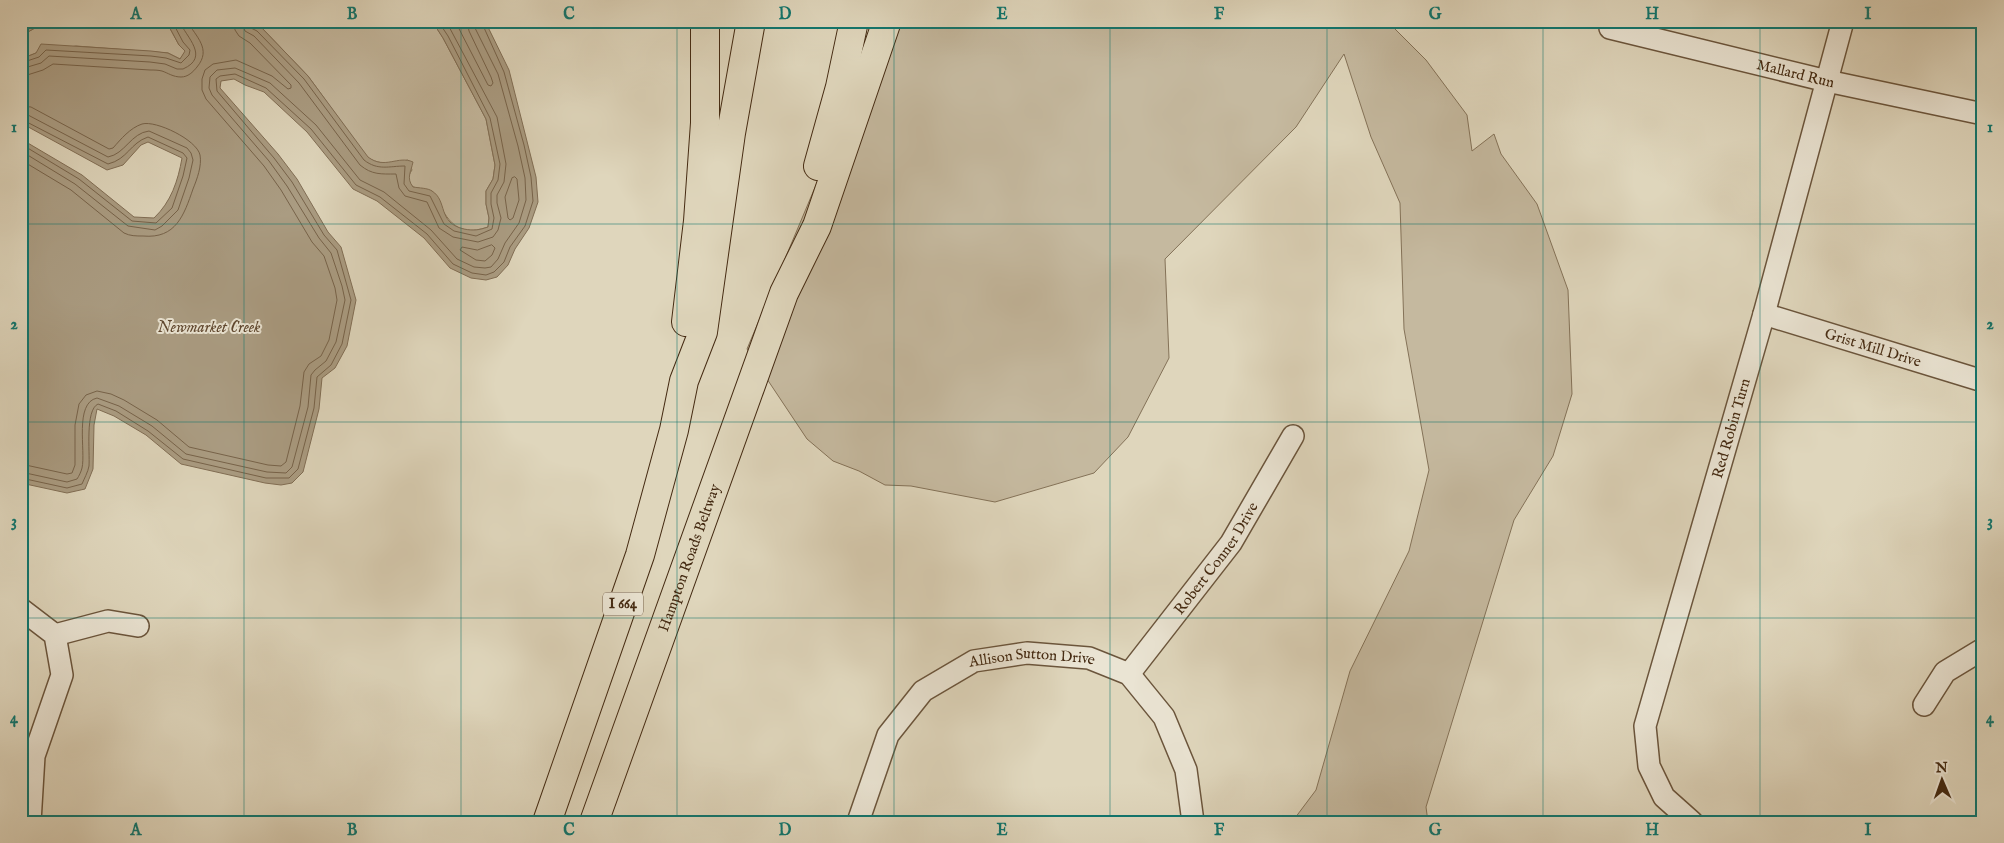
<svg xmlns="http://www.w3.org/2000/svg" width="2004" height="843" font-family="'IM FELL English',serif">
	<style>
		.green { fill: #c5b99f; stroke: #847258 }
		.water { fill: #aa9c82; stroke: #816e55 }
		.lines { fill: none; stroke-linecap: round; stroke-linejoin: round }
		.shore { stroke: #77634a; stroke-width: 1 }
		.minor-casing { stroke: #6b553c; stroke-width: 24 }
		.highway-casing { stroke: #442a12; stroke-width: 30 }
		.minor { stroke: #eae4d3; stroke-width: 21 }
		.highway { stroke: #dfd6bc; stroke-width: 28 }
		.grid { fill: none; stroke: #0f766e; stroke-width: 1; stroke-opacity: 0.55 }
		.labels { text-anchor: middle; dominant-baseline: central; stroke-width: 4; stroke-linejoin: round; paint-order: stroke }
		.shield { fill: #eae4d3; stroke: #76624c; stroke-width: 1 }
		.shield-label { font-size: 14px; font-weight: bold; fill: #442a12 }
		.street-label { font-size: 15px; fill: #442a12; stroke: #eae4d3 }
		.water-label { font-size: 16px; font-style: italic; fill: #5e462e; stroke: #eae4d3 }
		.neatline { fill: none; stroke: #0f766e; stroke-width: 2 }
		.grid-label { font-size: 16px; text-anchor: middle; font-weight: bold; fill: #0f766e }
	</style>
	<rect width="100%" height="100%" fill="#dfd6bc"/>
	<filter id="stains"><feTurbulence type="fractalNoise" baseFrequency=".004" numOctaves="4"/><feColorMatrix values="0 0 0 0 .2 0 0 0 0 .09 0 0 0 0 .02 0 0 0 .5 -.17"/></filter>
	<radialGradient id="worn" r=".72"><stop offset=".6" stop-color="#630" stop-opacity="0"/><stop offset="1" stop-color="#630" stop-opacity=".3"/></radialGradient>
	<!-- green -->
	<g class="green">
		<polygon points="47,21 166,21 179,45 186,51 180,59 168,53 76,46 36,53 21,59 21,36"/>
		<path d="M247,21h185l11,17 43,81 9,46 -2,14 -7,12v13l3,14 -1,9c-35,12 -42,-11 -56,-36l-19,-4c-5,-6 -6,-10 -1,-17l-4,-10c-15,3 -28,6 -41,-3l-59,-81 -48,-50z"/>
		<polygon points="885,21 1387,21 1426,60 1467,115 1472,151 1494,134 1501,154 1537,204 1568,290 1572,394 1553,456 1514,520 1426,807 1428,822 1292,822 1316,790 1350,671 1409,551 1429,470 1404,329 1400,203 1371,137 1344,54 1296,127 1165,259 1169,358 1128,437 1094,473 995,502 911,486 885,485 859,471 833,461 807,439 747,349"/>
	</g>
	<!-- water -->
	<g class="water">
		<polygon points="21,21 47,21 21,36"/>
		<path d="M166,21h81l13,5 48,50 60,81c17,13 30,-2 45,5 -2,10 -7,16 0,25 6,1 15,1 19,4 16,10 5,32 32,38 10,2 15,1 24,-2l1,-9 -3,-14v-13l7,-12 2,-14 -9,-46 -43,-81 -11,-17h53l24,49 27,107 2,25 -9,26 -14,21 -7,16 -11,12 -11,3 -15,-2 -21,-10 -26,-30 -47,-37 -24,-12 -46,-57 -43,-40 -19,-7 -11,-6 -13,2 -1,7 58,66 19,25 31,53 13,15 15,53 -9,46 -12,22 -13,10 -3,31 -16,63 -11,11 -11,2 -16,-2 -84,-19 -35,-29 -32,-19 -17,-7 -3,16 -1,44 -8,20 -18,4 -46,-10v-344l61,36 52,42 20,1c17,-16 24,-37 28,-60l-34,-16 -7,3 -18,20 -16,5 -86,-47v-64l15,-6 5,-9 110,7 17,2 12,6 5,-8 -6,-6z"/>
	</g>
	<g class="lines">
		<!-- shore -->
		<g class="shore">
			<path d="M241,21l4,10 9,5 45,47 61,82c12,10 21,9 36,9l3,14 6,8 22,6 12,26 14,9 25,5 15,-5 5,-7 3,-12 -4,-15v-8l7,-13 2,-18 -9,-47 -51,-96"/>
			<path d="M248,21l1,6 8,4 47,48 60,81c14,11 25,6 41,6l-1,18 5,7 21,5 14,28 10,7 22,5 16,-7 2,-11 -3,-14v-11l7,-13 2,-16 -10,-46 -42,-82 -10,-15"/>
			<polyline points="455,21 488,85 491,86 493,83 491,77 469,31 467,21"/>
			<polyline points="21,63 39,57 46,50 151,56 166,58 181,63 189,55 190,50 183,42 172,21"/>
			<path d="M21,69l20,-6 8,-7 101,6 15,2 12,5h6c27,-12 4,-31 -4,-48"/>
			<path d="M21,77l22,-7 10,-6 97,6c4,0 8,0 12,1 6,2 11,6 19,6 7,0 12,-5 16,-10 15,-18 -1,-30 -10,-46"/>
			<path d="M21,106l10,1 78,42 4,-1c8,-9 17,-20 29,-24 14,-4 55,16 58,31 2,11 -3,24 -7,34 -9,26 -17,50 -50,47 -7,0 -13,0 -19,-3l-53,-43 -50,-30"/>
			<path d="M21,113l7,2 80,42c17,-3 23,-24 41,-26l38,17 4,5 2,7 -4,18 -11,32 -16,16 -7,4 -27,-4 -53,-42 -54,-33"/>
			<path d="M21,119l87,45c20,-5 22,-21 40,-27l35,16 4,5 -4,18 -11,32 -16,15 -24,-2 -53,-42 -58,-35"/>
			<polygon points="515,177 517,179 519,200 513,218 510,220 508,218 505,197 512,178"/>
			<polygon points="492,245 495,248 492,255 485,261 476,260 460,250 462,247 477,250"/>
			<polyline points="21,464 67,474 72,473 75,465 75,425 79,404 86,395 97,391 111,394 124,400 157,420 189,447 268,465 281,466 286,462 300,406 304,372 309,364 321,356 329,340 337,300 335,288 324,256 312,242 281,190 264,166 206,99 202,90 202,79 205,70 213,64 236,60 272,76 288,89 291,88 291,85 250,43 239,36 235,30 234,21"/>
			<path d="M21,472l46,10 10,-3c2,-3 4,-7 5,-11 4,-17 -8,-65 15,-70l22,8 33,20 34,28 81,18 19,1 6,-6 16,-60 3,-32 4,-5 11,-9 10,-19 9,-42 -3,-14 -11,-33 -12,-15 -32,-52 -18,-25 -57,-66 -3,-7 1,-11 7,-7 18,-2 35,15 46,42 44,55 24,12 47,38 26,29 17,8 11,1 6,-1 7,-8 7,-16 14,-20 7,-23 -1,-22 -7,-32 -20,-72 -23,-46 -1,-7"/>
			<path d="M21,478l46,10 15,-4c2,-5 6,-12 7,-18 1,-14 -4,-56 9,-62l18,7 32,20 35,28 83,19h23l9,-9 16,-61 3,-31 14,-12 11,-21 9,-44 -14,-50 -13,-15 -32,-53 -18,-24 -57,-67 -1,-12 4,-3 15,-2 31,14 45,41 45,56 24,12 47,37 26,30 19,9 14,2 8,-3 10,-10 6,-15 15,-21 8,-25 -2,-24 -7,-32 -20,-73 -23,-51"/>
		</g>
		<!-- minor casing -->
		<g class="minor-casing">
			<g id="minor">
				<path id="s1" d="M1610,28l217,53 156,33"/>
				<path id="s2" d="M1764,314l219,67"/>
				<polyline points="21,609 55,635 62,675 34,756 30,822"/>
				<polyline points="55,635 108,621 138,626"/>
				<path id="s3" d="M1129,674l102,-131 62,-107"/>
				<polyline points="1924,705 1945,672 1983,649"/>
				<path id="s4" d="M858,822l30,-87 35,-44 51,-30 53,-8 62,5 40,16 35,43 22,53 7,52"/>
				<path id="s5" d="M1692,822l-28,-25 -15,-31 -4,-40 119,-412 79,-293"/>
			</g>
		</g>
		<!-- highway casing -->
		<g class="highway-casing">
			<g id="highway">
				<polyline points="818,166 840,87 854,21"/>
				<polyline points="686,322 698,221 705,123 705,21"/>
				<polyline points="547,822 640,555 674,430 684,381 703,332 731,133 751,21"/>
				<path id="s6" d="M594,822l190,-529 33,-67 70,-205"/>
			</g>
		</g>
		<!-- minor -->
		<use href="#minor" class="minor"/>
		<!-- highway -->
		<use href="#highway" class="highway"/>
	</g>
	<!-- grid -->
	<path class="grid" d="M244,21v801M461,21v801M677,21v801M894,21v801M1110,21v801M1327,21v801M1543,21v801M1760,21v801M21,224h1962M21,422h1962M21,618h1962"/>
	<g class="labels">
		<!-- shield labels -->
		<rect class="shield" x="603" y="592.5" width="40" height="23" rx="4"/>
		<g class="shield-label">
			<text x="623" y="604">I 664</text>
		</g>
		<!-- street labels -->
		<g class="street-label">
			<text stroke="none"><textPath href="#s1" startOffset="191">Mallard Run</textPath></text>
			<text stroke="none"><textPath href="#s2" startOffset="114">Grist Mill Drive</textPath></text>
			<text stroke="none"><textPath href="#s5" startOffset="422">Red Robin Turn</textPath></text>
			<text stroke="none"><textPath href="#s6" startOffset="281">Hampton Roads Beltway</textPath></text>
			<text stroke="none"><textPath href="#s3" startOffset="145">Robert Conner Drive</textPath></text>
			<text stroke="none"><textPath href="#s4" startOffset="266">Allison Sutton Drive</textPath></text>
		</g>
		<!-- water labels -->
		<g class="water-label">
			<text x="209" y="328">Newmarket Creek</text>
		</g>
	</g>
	<!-- margin -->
	<rect width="2004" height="843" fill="none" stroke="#dfd6bc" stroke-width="55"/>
	<!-- north arrow -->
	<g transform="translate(1942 780) rotate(358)" stroke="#eae4d3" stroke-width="4" paint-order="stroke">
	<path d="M0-4L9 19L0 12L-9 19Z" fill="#442a12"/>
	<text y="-8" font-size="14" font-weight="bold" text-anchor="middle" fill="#442a12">N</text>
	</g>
	<rect x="28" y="28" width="1948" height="788" class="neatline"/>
	<g class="grid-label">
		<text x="136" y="19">A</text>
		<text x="352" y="19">B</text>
		<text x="569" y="19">C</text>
		<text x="785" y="19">D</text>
		<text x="1002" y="19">E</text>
		<text x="1219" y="19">F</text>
		<text x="1435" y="19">G</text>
		<text x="1652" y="19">H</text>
		<text x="1868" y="19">I</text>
		<text x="14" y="132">1</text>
		<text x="1990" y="132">1</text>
		<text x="14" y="329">2</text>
		<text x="1990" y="329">2</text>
		<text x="14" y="526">3</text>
		<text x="1990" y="526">3</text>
		<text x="14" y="723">4</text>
		<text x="1990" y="723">4</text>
		<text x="136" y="835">A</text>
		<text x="352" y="835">B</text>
		<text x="569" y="835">C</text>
		<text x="785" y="835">D</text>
		<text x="1002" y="835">E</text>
		<text x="1219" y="835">F</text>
		<text x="1435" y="835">G</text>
		<text x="1652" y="835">H</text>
		<text x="1868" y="835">I</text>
	</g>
	<rect width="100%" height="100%" filter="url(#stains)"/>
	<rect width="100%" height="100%" fill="url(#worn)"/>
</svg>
